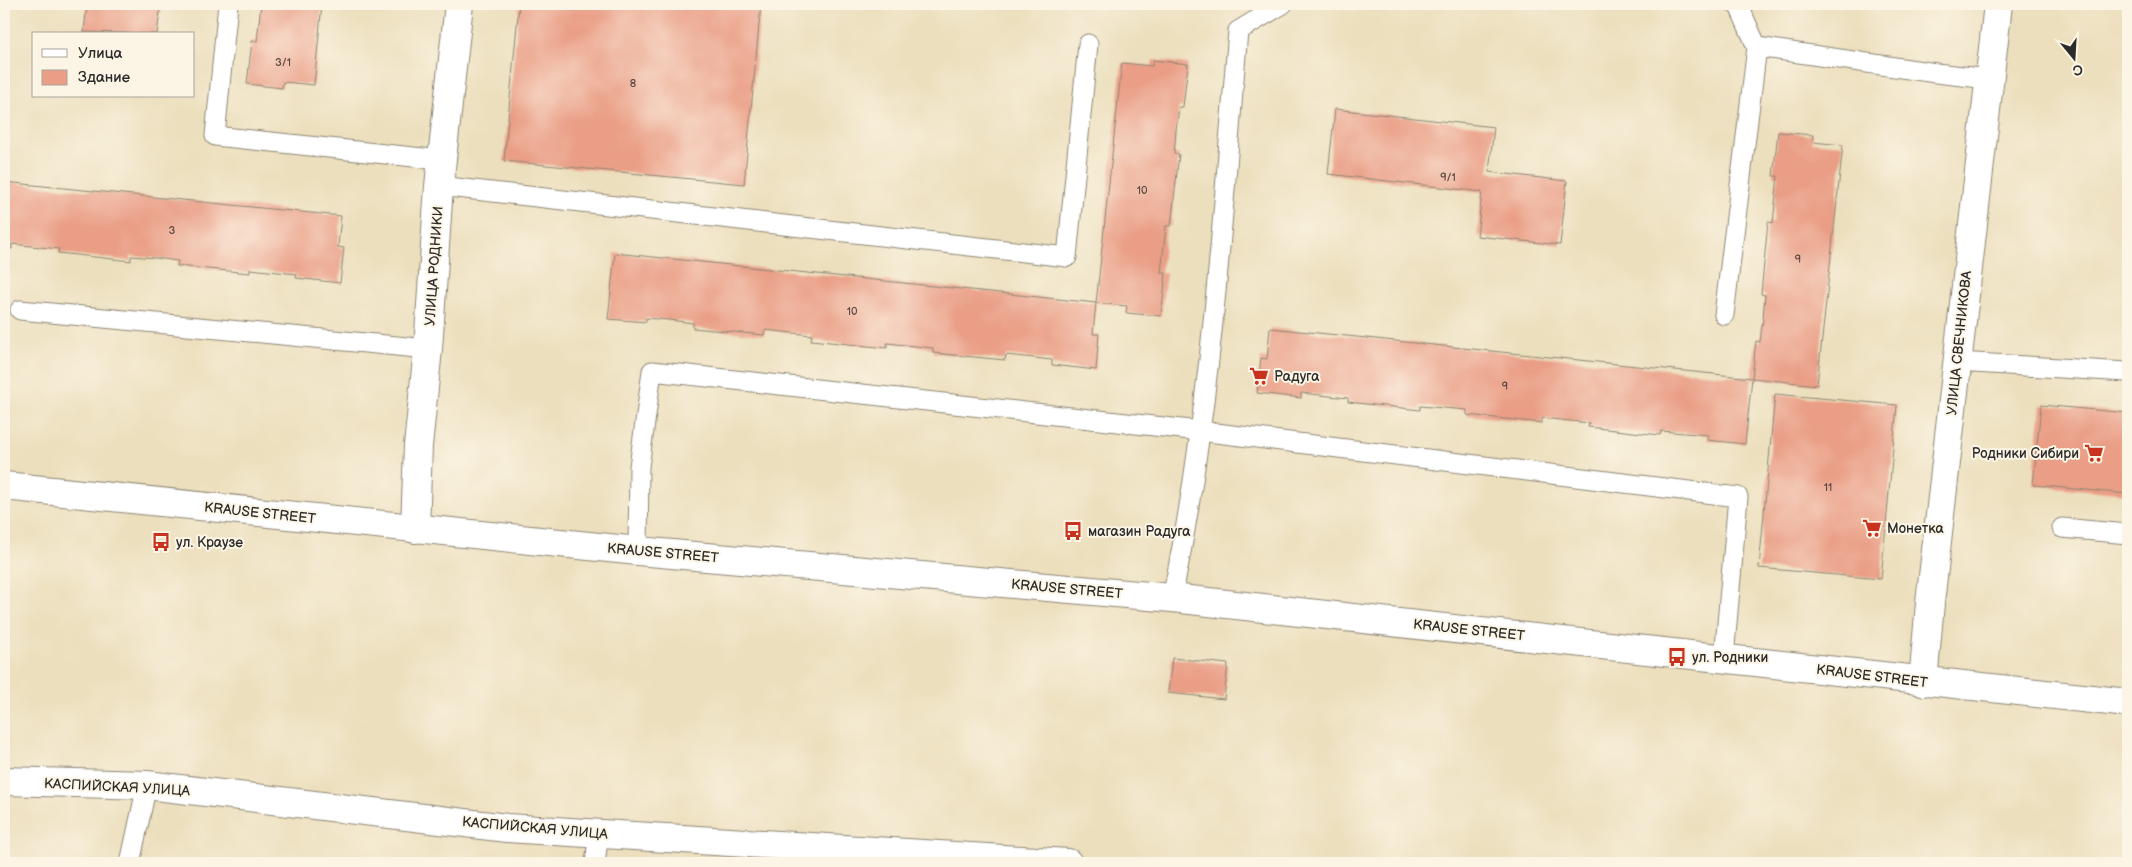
<svg xmlns="http://www.w3.org/2000/svg" width="2132" height="867" font-family="'Balsamiq Sans',sans-serif">
	<style>
		.building { fill: #ea9e86 }
		.lines { fill: none; stroke-linecap: round; stroke-linejoin: round }
		.lane-casing { stroke: #8c8574; stroke-width: 21 }
		.street-casing { stroke: #8c8574; stroke-width: 30 }
		.secondary-casing { stroke: #8c8574; stroke-width: 30 }
		.lane { stroke: #fff; stroke-width: 19 }
		.street { stroke: #fff; stroke-width: 28 }
		.secondary { stroke: #fff; stroke-width: 28 }
		.labels { text-anchor: middle; dominant-baseline: central; stroke-width: 4; stroke-linejoin: round; paint-order: stroke }
		.number-label { font-size: 11px; fill: #5b4842 }
		.street-label { font-size: 14px; fill: #2b2b2b; stroke: #fcf5e5 }
		.poi-label { font-size: 14px; fill: #2b2b2b; stroke: #fcf5e5; text-anchor: start }
	</style>
	<rect width="100%" height="100%" fill="#fcf5e5"/>
	<filter id="ink" filterUnits="userSpaceOnUse"><feTurbulence type="fractalNoise" baseFrequency=".02" numOctaves="2"/><feDisplacementMap in="SourceGraphic" scale="10" xChannelSelector="R" yChannelSelector="G"/><feConvolveMatrix kernelMatrix="1 2 1 2 8 2 1 2 1" color-interpolation-filters="sRGB"/></filter>
	<filter id="wash" filterUnits="userSpaceOnUse"><feTurbulence type="fractalNoise" baseFrequency=".0096" numOctaves="4" result="noise"/><feDisplacementMap in="SourceGraphic" scale="20" xChannelSelector="R" yChannelSelector="G"/><feGaussianBlur stdDeviation="1.12" result="paint"/><feColorMatrix in="noise" values="0 0 0 0 0 0 0 0 0 0 0 0 0 0 0 0 0 1.4 0 .05"/><feComposite in="paint" operator="in"/></filter>
	<g filter="url(#wash)">
		<rect width="100%" height="100%" fill="#ecdfbd"/>
		<g id="blocks">
			<!-- building -->
			<g class="building">
				<polygon points="87,4 161,4 157,34 84,32"/>
				<polygon points="261,4 322,4 314,85 283,82 282,88 247,84 252,41 257,41"/>
				<polygon points="519,4 761,4 744,184 504,161"/>
				<polygon points="1153,60 1188,64 1183,107 1179,107 1176,130 1174,154 1179,154 1171,226 1166,226 1161,273 1166,273 1161,316 1126,313 1127,306 1096,303 1122,63 1152,66"/>
				<polygon points="1335,109 1494,127 1489,172 1567,181 1560,245 1477,236 1482,192 1328,174"/>
				<polygon points="1778,132 1813,135 1812,142 1843,145 1817,385 1752,378 1756,341 1760,342 1763,318 1765,295 1761,294 1768,222 1773,223 1778,176 1773,176"/>
				<polygon points="4,182 341,216 338,247 344,248 340,283 296,278 297,274 250,269 250,273 177,266 178,261 155,258 131,256 131,261 58,253 59,249 12,244 12,249 4,248"/>
				<polygon points="615,253 1096,303 1093,334 1099,334 1096,370 1052,365 1052,360 1006,355 1005,360 933,353 933,348 887,343 887,348 811,340 812,335 765,330 764,335 693,328 693,323 669,320 646,318 646,322 608,319"/>
				<polygon points="1270,328 1752,378 1745,444 1707,440 1708,435 1661,431 1660,435 1588,427 1589,423 1542,418 1542,423 1467,415 1467,410 1444,408 1420,406 1420,410 1348,402 1348,398 1301,393 1301,398 1257,393 1261,358 1267,359"/>
				<polygon points="1775,394 1897,405 1881,579 1759,568"/>
				<polygon points="2041,405 2128,413 2128,494 2033,485"/>
				<polygon points="1172,658 1228,664 1224,699 1168,693"/>
			</g>
		</g>
	</g>
	<g filter="url(#ink)">
		<use href="#blocks" fill-opacity="0" stroke="#8c8574" stroke-width="1"/>
		<g class="lines">
			<!-- lane casing -->
			<g class="lane-casing">
				<g id="lane">
					<polyline points="228,4 215,136 442,160"/>
					<polyline points="1735,4 1738,4 1757,47"/>
					<polyline points="439,186 1067,257 1088,44"/>
					<polyline points="20,310 428,349"/>
					<polyline points="1724,315 1757,47 1936,73 1989,79"/>
					<polyline points="1957,362 2127,372"/>
					<polyline points="2062,528 2128,534"/>
					<polyline points="638,551 639,467 652,371 1200,431 1738,497 1724,658"/>
					<path d="M1172,598c39,-186 50,-377 66,-567l45,-27"/>
					<polyline points="130,863 147,785"/>
					<polyline points="595,863 599,833"/>
				</g>
			</g>
			<!-- street casing -->
			<g class="street-casing">
				<g id="street">
					<polyline points="415,529 418,446 428,349 439,186 459,4"/>
					<polyline points="1923,682 1930,603 1998,4"/>
					<polyline points="4,781 147,785 507,828 1068,863"/>
				</g>
			</g>
			<!-- secondary casing -->
			<g class="secondary-casing">
				<polyline id="secondary" points="4,486 638,551 1172,598 2128,703"/>
			</g>
			<!-- lane -->
			<use href="#lane" class="lane"/>
			<!-- street -->
			<use href="#street" class="street"/>
			<!-- secondary -->
			<use href="#secondary" class="secondary"/>
		</g>
	</g>
	<!-- icons -->
	<defs>
		<g id="supermarket-bare" transform="scale(1.5)"><path d="M-6-5.5h2.5l.6 2H6L4.5 2H-2.5L-4.4-4H-6ZM-1.5 3.2a1.3 1.3 0 1 0 .1 0ZM3 3.2a1.3 1.3 0 1 0 .1 0Z" fill="#c8321e" stroke="#fcf5e5" stroke-width="2.5" paint-order="stroke"/></g>
		<g id="bus-bare" transform="scale(1.5)"><path d="M-5-6H5V4H4V6H2V4H-2V6H-4V4H-5ZM-3.5-4V0h7V-4ZM-3.5 1.2v1.5H-2V1.2ZM2 1.2v1.5H3.5V1.2Z" fill="#c8321e" stroke="#fcf5e5" stroke-width="2.5" paint-order="stroke"/></g>
	</defs>
	<g fill-rule="evenodd">
		<use href="#supermarket-bare" x="1259" y="376"/>
		<use href="#supermarket-bare" x="2094" y="453"/>
		<use href="#supermarket-bare" x="1872" y="528"/>
		<use href="#bus-bare" x="1073" y="531"/>
		<use href="#bus-bare" x="161" y="542"/>
		<use href="#bus-bare" x="1677" y="657"/>
	</g>
	<g class="labels">
		<!-- number labels -->
		<g class="number-label">
			<text x="283" y="62">3/1</text>
			<text x="633" y="83">8</text>
			<text x="1448" y="177">9/1</text>
			<text x="1142" y="190">10</text>
			<text x="172" y="230">3</text>
			<text x="1798" y="259">9</text>
			<text x="852" y="311">10</text>
			<text x="1505" y="386">9</text>
			<text x="1828" y="487">11</text>
		</g>
		<!-- street labels -->
		<g class="street-label">
			<text transform="translate(434 266) rotate(-86)">УЛИЦА РОДНИКИ</text>
			<text transform="translate(1959 343) rotate(-84)">УЛИЦА СВЕЧНИКОВА</text>
			<text transform="translate(260 513) rotate(6)">KRAUSE STREET</text>
			<text transform="translate(663 553) rotate(5)">KRAUSE STREET</text>
			<text transform="translate(1067 589) rotate(5)">KRAUSE STREET</text>
			<text transform="translate(1469 630) rotate(6)">KRAUSE STREET</text>
			<text transform="translate(1872 676) rotate(7)">KRAUSE STREET</text>
			<text transform="translate(117 787) rotate(3)">КАСПИЙСКАЯ УЛИЦА</text>
			<text transform="translate(535 828) rotate(5)">КАСПИЙСКАЯ УЛИЦА</text>
		</g>
		<!-- poi labels -->
		<g class="poi-label">
			<text x="1274" y="376">Радуга</text>
			<text x="2079" y="453" text-anchor="end">Родники Сибири</text>
			<text x="1887" y="528">Монетка</text>
			<text x="1088" y="531">магазин Радуга</text>
			<text x="176" y="542">ул. Краузе</text>
			<text x="1692" y="657">ул. Родники</text>
		</g>
	</g>
	<!-- margin -->
	<rect width="2132" height="867" fill="none" stroke="#fcf5e5" stroke-width="20"/>
	<!-- legend -->
	<rect x="32" y="32" width="162" height="65" fill="#fcf5e5" stroke="#a8a49b"/>
	<rect x="42" y="49" width="25" height="8" fill="#ffffff" stroke="#a8a49b"/>
	<text x="78" y="58" font-size="15" fill="#2b2b2b">Улица</text>
	<rect x="42" y="70" width="25" height="15" fill="#ea9e86" stroke="#a8a49b"/>
	<text x="78" y="82" font-size="15" fill="#2b2b2b">Здание</text>
	<!-- north arrow -->
	<g transform="translate(2074 58) rotate(162)" stroke="#fcf5e5" stroke-width="4" paint-order="stroke">
	<path d="M0-4L9 19L0 12L-9 19Z" fill="#2b2b2b"/>
	<text y="-8" font-size="14" font-weight="bold" text-anchor="middle" fill="#2b2b2b">С</text>
	</g>
</svg>
